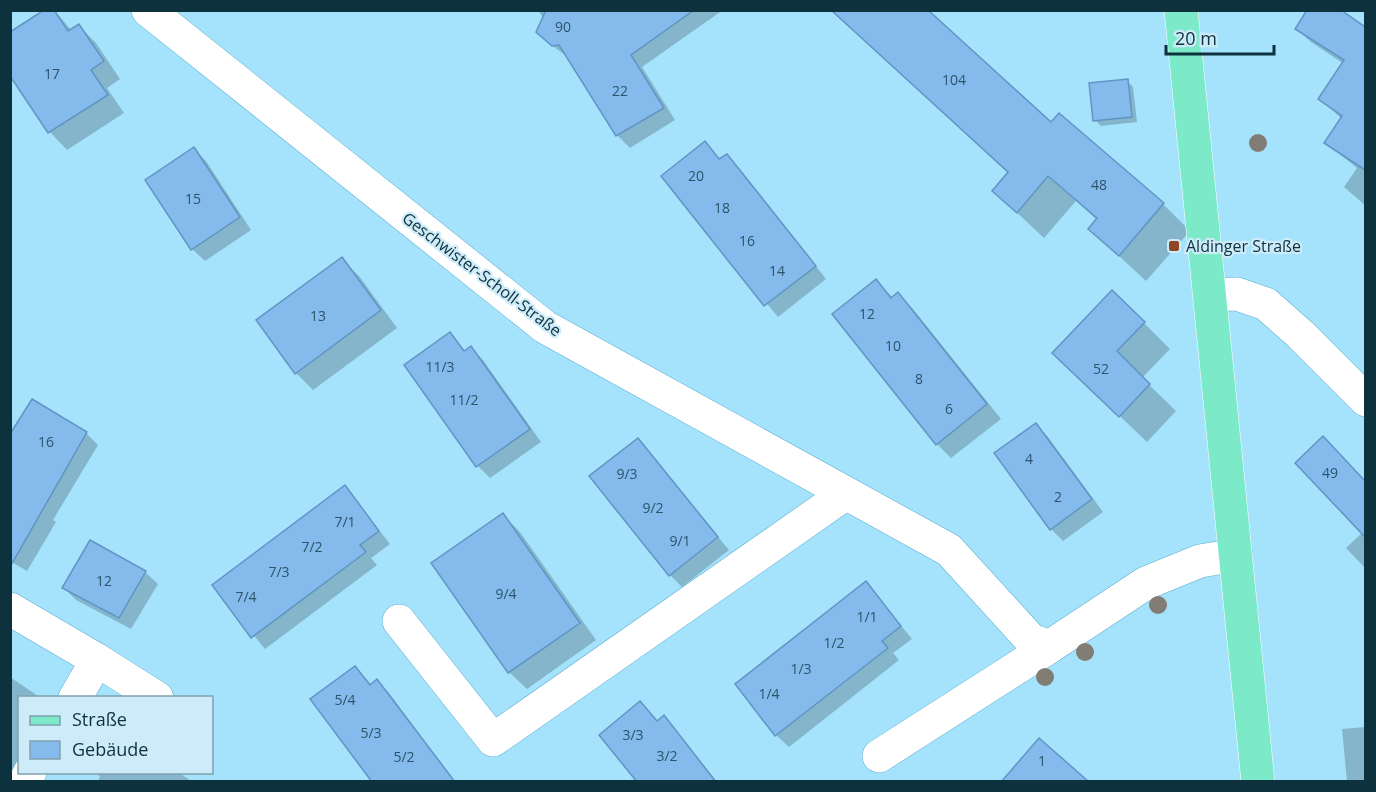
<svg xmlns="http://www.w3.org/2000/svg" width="1376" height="792" font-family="'Open Sans',sans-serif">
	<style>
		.shadow { fill: #0003 }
		.building { fill: #84bbec; stroke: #5f95c4; stroke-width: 1.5 }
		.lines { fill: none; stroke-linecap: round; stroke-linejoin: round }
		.minor-casing { stroke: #5dadcd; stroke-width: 34 }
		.major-casing { stroke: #fff; stroke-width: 34 }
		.minor { stroke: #fff; stroke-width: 33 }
		.major { stroke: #7ce9c8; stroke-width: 33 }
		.tree { fill: #827d74 }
		.poi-dot { fill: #8e4722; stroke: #cdebf8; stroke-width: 2 }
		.labels { text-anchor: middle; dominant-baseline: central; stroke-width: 4.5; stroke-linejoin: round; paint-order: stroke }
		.number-label { font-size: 14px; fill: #2c546a }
		.poi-label { font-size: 16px; fill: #0e313e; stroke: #cdebf8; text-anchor: start }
		.street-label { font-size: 16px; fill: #0e313e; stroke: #cdebf8 }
	</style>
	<rect width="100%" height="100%" fill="#a5e3fd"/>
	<!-- shadow -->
	<g class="shadow">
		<polygon points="54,10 72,31 79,26 96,43 120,79 107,88 124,113 67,150 50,132 10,73"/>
		<polygon points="538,10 723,10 642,67 675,120 630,148 618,136 568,57 550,44 544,20"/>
		<polygon points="831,10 926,10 1051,124 1059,115 1163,204 1190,231 1146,281 1090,229 1097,220 1076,201 1044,238 994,191 1009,174"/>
		<polygon points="1339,10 1366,28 1366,206 1344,187 1357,168 1326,143 1342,119 1320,99 1344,64 1311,42 1297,29"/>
		<polygon points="1127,81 1133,87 1137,122 1101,126 1095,120"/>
		<polygon points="705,143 721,160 726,156 739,168 826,279 778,317 663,176"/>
		<polygon points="194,149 206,161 251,230 205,261 192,249"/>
		<polygon points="341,259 359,276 397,328 313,390 296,373"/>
		<polygon points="876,281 893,298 898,294 913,309 1001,419 951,458 937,444"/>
		<polygon points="1144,323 1170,349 1142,378 1176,411 1147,442 1081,379"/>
		<polygon points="450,334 466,352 471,348 483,360 541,442 490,478 478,466 406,365"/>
		<polygon points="1036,425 1048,437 1103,512 1063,541 1051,529"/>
		<polygon points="86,433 98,445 53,520 56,522 27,571 10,561"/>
		<polygon points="1322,438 1366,482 1366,569 1346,548 1363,532"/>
		<polygon points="638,440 729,550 682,587 670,575"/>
		<polygon points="345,487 390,544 371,558 377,565 265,649 214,586"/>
		<polygon points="503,515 520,532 596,640 527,689 509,672"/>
		<polygon points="91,542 145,572 158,584 131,629 76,600 64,588"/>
		<polygon points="866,583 912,639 893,653 899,660 789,747 776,735"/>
		<polygon points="355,668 372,685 377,681 389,693 455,782 374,782"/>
		<polygon points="10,677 41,698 20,698 20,768 10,782"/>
		<polygon points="663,717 675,729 717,782 639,782 658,722"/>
		<polygon points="1366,727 1366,782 1347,782 1342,729"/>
		<polygon points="96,772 178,772 193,782 97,782 100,777"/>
	</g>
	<!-- building -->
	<g class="building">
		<polygon points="44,10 54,10 68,31 79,24 104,61 91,70 108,95 48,133 10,76 10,32"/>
		<polygon points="546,10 694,10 631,55 664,108 616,136 559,45 552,46 536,32"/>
		<polygon points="831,10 928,10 1051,122 1059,113 1164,203 1119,256 1088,229 1097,218 1048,176 1017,213 992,191 1008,172"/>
		<polygon points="1307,10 1341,10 1365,27 1365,170 1324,143 1342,116 1318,99 1344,60 1295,29"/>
		<polygon points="1128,79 1132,117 1093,121 1089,83"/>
		<polygon points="705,141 719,159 727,154 816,266 764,306 661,176"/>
		<polygon points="194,147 240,217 191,250 145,180"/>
		<polygon points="342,257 381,310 295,374 256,320"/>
		<polygon points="876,279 891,298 898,292 987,404 936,445 832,314"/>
		<polygon points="1112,290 1145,322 1117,351 1150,384 1119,417 1052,353"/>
		<polygon points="450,332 464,351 471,346 530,429 476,467 404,365"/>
		<polygon points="32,399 87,432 10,567 10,434"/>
		<polygon points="1036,423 1092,499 1050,530 994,453"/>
		<polygon points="1323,436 1365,481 1365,537 1295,463"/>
		<polygon points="638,438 718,537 669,576 589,476"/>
		<polygon points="345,485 379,531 360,545 366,552 251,638 212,585"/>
		<polygon points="503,513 580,623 508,673 431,563"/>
		<polygon points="90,540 146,571 119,618 62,588"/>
		<polygon points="866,581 901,626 882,641 888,648 775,736 735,684"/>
		<polygon points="355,666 370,685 377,679 455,782 372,782 310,699"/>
		<polygon points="640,701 657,721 664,715 716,782 637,782 599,735"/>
		<polygon points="1039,738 1089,782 1001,782"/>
	</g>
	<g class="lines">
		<!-- minor casing -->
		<g class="minor-casing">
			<g id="minor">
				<polyline points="148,10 545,327 949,550 1031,640 1049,647 1146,583 1200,561 1236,555"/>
				<polyline points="1211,295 1237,294 1266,304 1300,334 1366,400"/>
				<polyline points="10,609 97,660 75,698"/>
				<polyline points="399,621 493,740 845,494"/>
				<polyline points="97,660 157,698"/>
				<polyline points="879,756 1049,647"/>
				<polyline points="25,782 30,772"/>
			</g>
		</g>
		<!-- major casing -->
		<g class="major-casing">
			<polyline id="major" points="1181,10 1258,782"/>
		</g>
		<!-- minor -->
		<use href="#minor" class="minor"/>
		<!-- major -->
		<use href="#major" class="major"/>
	</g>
	<!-- trees -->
	<g class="tree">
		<circle cx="1258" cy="143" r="9"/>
		<circle cx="1158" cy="605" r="9"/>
		<circle cx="1085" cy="652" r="9"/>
		<circle cx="1045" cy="677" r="9"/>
	</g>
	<!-- markers -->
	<rect class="poi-dot" x="1168" y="240" width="12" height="12" rx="3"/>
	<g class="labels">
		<!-- number labels -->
		<g class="number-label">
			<text x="563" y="26">90</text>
			<text x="52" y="73">17</text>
			<text x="954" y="79">104</text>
			<text x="620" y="90">22</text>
			<text x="696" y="175">20</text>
			<text x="1099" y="184">48</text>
			<text x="193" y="198">15</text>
			<text x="722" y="207">18</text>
			<text x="747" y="240">16</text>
			<text x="777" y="270">14</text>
			<text x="867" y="313">12</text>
			<text x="318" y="315">13</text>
			<text x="893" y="345">10</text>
			<text x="440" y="366">11/3</text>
			<text x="1101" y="368">52</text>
			<text x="919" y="378">8</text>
			<text x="464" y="399">11/2</text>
			<text x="949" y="408">6</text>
			<text x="46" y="441">16</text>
			<text x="1029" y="458">4</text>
			<text x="1330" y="472">49</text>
			<text x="627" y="473">9/3</text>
			<text x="1058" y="496">2</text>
			<text x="653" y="507">9/2</text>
			<text x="345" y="521">7/1</text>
			<text x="680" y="540">9/1</text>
			<text x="312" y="546">7/2</text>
			<text x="279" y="571">7/3</text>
			<text x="104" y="580">12</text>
			<text x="506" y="593">9/4</text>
			<text x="246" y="596">7/4</text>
			<text x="867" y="616">1/1</text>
			<text x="834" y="642">1/2</text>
			<text x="801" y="668">1/3</text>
			<text x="769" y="693">1/4</text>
			<text x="345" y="699">5/4</text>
			<text x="371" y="732">5/3</text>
			<text x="633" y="734">3/3</text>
			<text x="667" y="755">3/2</text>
			<text x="404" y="756">5/2</text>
			<text x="1042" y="760">1</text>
		</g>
		<!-- poi labels -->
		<g class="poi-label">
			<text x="1186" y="246">Aldinger Straße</text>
		</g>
		<!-- street labels -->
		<g class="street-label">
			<text transform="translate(482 274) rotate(37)">Geschwister-Scholl-Straße</text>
		</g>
	</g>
	<!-- border -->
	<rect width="1376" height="792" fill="none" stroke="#0e313e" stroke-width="24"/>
	<!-- legend -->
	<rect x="18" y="696" width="195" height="78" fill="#cdebf8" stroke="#81a1ae" stroke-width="1.5"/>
	<rect x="30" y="716" width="30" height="9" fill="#7ce9c8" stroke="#81a1ae" stroke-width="1.5"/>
	<text x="72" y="726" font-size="18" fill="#0e313e">Straße</text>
	<rect x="30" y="741" width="30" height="18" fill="#84bbec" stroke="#81a1ae" stroke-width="1.5"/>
	<text x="72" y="756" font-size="18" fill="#0e313e">Gebäude</text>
	<!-- scale -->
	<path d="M1166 45v9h108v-9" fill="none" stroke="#0e313e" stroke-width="3"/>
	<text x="1175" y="45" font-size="18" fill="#0e313e" stroke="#cdebf8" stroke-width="4.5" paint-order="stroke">20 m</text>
</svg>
